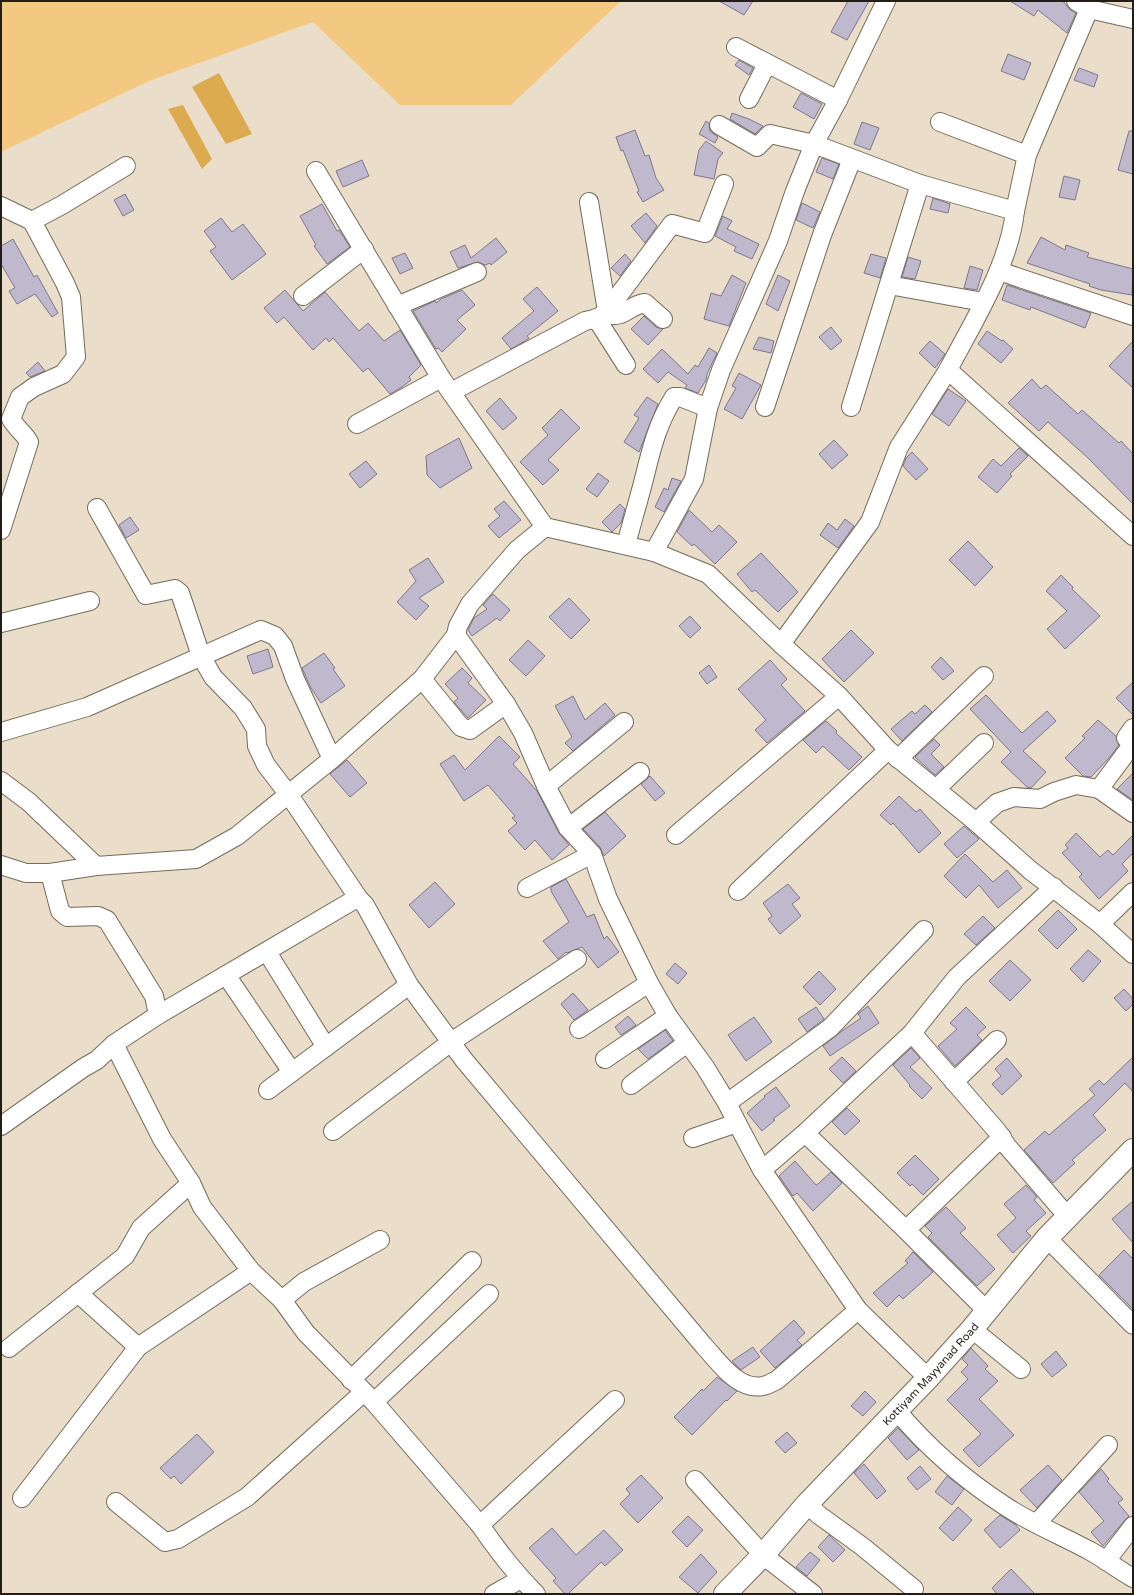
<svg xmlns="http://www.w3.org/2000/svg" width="1134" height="1595" font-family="'Varela Round',sans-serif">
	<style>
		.green { fill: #f3c982 }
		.water { fill: #dcab50 }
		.building { fill: #c0b9ce; stroke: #7e778b }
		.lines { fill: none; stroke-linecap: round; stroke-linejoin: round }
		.street-casing { stroke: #766b59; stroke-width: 20 }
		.secondary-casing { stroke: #766b59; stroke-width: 24 }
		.street { stroke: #fff; stroke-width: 18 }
		.secondary { stroke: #fff; stroke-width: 22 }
		.labels { text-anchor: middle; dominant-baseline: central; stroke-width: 3; stroke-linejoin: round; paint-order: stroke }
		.street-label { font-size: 11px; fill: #221d16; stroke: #f8ebd7 }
	</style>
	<rect width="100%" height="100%" fill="#eadeca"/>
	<!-- green -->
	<polygon class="green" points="1,1 621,1 511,105 400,105 313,22 149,81 1,152"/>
	<!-- water -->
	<g class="water">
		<polygon points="219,73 252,134 226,144 192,87"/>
		<polygon points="183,105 212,159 202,169 168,109"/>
	</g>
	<!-- building -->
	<g class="building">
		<polygon points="719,1 753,1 744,15"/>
		<polygon points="848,1 869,1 847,40 831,32"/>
		<polygon points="1010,1 1063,1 1070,10 1076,13 1067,33 1038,10 1034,16"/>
		<polygon points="1008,54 1031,63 1024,80 1001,71"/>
		<polygon points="739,60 753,68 749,75 735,65"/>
		<polygon points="1079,68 1098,75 1094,87 1074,80"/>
		<polygon points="801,93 822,104 814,119 793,107"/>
		<polygon points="732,113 749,119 763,126 755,134 730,119"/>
		<polygon points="706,121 709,123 710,131 718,137 715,143 699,134"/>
		<polygon points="862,122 879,128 870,150 854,144"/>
		<polygon points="635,130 645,156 649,155 656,178 664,190 643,202 637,192 639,191 623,150 621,151 616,137"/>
		<polygon points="1129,131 1133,131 1133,174 1118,170"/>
		<polygon points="706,141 723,153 718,159 714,179 694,175 699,150"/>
		<polygon points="822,158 839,164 833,179 816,172"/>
		<polygon points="362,160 369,176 343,187 336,171"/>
		<polygon points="1064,176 1080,180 1075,200 1059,197"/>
		<polygon points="125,194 134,210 123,216 114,200"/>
		<polygon points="933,198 950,204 948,213 930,209"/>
		<polygon points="802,203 820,212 813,228 796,220"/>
		<polygon points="322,204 337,231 339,230 350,247 327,264 314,246 316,245 300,216"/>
		<polygon points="646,213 657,226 645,243 631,226"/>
		<polygon points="723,216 732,221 727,229 759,244 752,259 734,251 736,247 715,236"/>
		<polygon points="221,218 232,232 243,224 266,254 232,280 210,251 216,247 204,231"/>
		<polygon points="1041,237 1065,250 1066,245 1089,253 1087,257 1133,269 1132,295 1101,290 1089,286 1090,284 1027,263"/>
		<polygon points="496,238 507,252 491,265 490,263 485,265 478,262 458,268 450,252 465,245 471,258"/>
		<polygon points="13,239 34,277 37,275 58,313 52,317 35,294 17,304 9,291 15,288 1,264 1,246"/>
		<polygon points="405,253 413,268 400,274 392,258"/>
		<polygon points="625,254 631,261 620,276 611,268"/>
		<polygon points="871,254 886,258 880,278 864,273"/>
		<polygon points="908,257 921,261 915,279 902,277"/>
		<polygon points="970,266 983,270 977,290 964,288"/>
		<polygon points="732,275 746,283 729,326 704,319 711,293 721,296"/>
		<polygon points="778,275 790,281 778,311 766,304"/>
		<polygon points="1007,285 1091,313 1085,328 1031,307 1030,310 1002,300"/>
		<polygon points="537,287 558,311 527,336 529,338 525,341 511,349 502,338 534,311 523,299"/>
		<polygon points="285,290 303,311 325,292 359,331 368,323 384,341 400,330 421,365 409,377 411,380 402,387 390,394 368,368 363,372 333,338 329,342 326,338 313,350 284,317 277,323 264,308"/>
		<polygon points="462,290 475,305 457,320 466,329 442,352 438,348 436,349 413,311 435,301 436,303 441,299"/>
		<polygon points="644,316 656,327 663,329 648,345 631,329"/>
		<polygon points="831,327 842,341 831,350 819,337"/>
		<polygon points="987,331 1002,341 1003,340 1013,349 1001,363 978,344"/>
		<polygon points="759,337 774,341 771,353 753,349"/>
		<polygon points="930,341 945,354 935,368 919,353"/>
		<polygon points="1133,341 1133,388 1109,366"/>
		<polygon points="709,348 717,353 707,374 706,380 698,393 685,388 687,385 668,372 658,383 643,369 662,349 688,374 695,365 698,367"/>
		<polygon points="38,362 45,371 30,377 26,373"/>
		<polygon points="739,373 761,385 742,419 724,409 736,388 732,386"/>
		<polygon points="1032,379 1041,389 1046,385 1078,414 1082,410 1119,443 1121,441 1133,454 1133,504 1088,458 1048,422 1039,431 1008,403"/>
		<polygon points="948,389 966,401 949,426 932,414"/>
		<polygon points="647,397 658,404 639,452 624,442 639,418 634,415"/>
		<polygon points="500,398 517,418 503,430 486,411"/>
		<polygon points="561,409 580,428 548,460 559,470 543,485 520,462 548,435 542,428"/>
		<polygon points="459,438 472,468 440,488 427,475 426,456"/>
		<polygon points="834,440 848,455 832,469 819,454"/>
		<polygon points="1019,448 1028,456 1010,474 1012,476 997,493 978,477 993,459 1001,466"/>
		<polygon points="912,452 928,469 916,480 903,466 906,458"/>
		<polygon points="366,461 377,474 360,488 349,474"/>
		<polygon points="598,473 609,481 597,497 586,489"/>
		<polygon points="672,478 681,481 664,512 655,507 664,488 668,490"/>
		<polygon points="504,501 521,520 499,538 488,526 500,516 494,509"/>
		<polygon points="620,504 625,509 621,523 612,532 602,522"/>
		<polygon points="689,510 712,532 719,525 737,542 715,564 694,544 692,546 677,532"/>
		<polygon points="130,517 139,530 126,538 119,525"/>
		<polygon points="845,519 854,526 838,548 820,535 828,523 837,530"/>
		<polygon points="968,541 993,567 975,586 949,560"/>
		<polygon points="761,553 798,592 778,612 755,590 752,592 737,574"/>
		<polygon points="428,558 444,582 419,598 429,606 416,620 397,602 416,581 409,570"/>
		<polygon points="1061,575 1073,587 1072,589 1100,616 1065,649 1047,629 1067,611 1046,591"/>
		<polygon points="493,594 510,610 500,621 497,618 472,636 468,630 474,618 487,609 483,605"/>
		<polygon points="569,598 590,620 571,639 549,617"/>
		<polygon points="690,616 701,628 690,638 679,626"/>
		<polygon points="851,630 874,653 844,682 822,659"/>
		<polygon points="528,640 545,656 526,676 509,660"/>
		<polygon points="268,649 273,667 253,674 247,656"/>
		<polygon points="324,653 335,668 333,669 345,686 321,703 311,688 302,668"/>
		<polygon points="941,657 954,671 943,680 931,667"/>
		<polygon points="770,660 787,679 781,685 805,711 767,743 755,730 766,720 738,689"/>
		<polygon points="709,665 717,677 707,684 699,673"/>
		<polygon points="462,668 472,678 468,683 486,700 468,718 454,702 458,698 445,684"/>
		<polygon points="1133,682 1133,715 1116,698"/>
		<polygon points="986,695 1022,733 1047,711 1056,721 1023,751 1046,772 1031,788 1027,787 1001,762 1011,752 970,709"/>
		<polygon points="573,696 585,720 605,703 615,715 573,751 565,743 572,737 555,706"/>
		<polygon points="925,705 932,712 902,741 891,729 912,711 915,714"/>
		<polygon points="1098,720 1116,736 1119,745 1110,757 1091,777 1083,776 1065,758 1085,738 1082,736"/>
		<polygon points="826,721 837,731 836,733 862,757 849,770 823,746 816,753 803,740"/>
		<polygon points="499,736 520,757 513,764 537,791 559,833 569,845 552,860 535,840 525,850 508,831 517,823 512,818 515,816 488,785 464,801 440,764 454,755 465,770"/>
		<polygon points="934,739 940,745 931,754 944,767 935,775 915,757"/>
		<polygon points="347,760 367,783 350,797 330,774"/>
		<polygon points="1133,773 1133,800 1117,789"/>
		<polygon points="650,776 665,793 655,801 641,784"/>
		<polygon points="899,796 916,812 920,809 941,833 919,853 893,823 891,825 880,815"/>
		<polygon points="605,812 626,836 604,856 600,847 583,829"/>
		<polygon points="964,826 979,839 957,858 944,844"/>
		<polygon points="1076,833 1100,857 1108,850 1113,855 1133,835 1133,853 1122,864 1128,871 1099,899 1079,877 1082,874 1062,853 1068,848 1065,845"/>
		<polygon points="965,854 993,882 1007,870 1022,888 998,908 979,885 966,898 944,876"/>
		<polygon points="566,879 587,917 594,914 604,939 607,936 619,952 598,968 582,947 567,953 566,952 558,959 543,941 569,922 551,891 551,887"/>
		<polygon points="435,882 455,904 429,928 409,905"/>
		<polygon points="788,884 800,898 792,904 801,916 780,934 768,919 772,916 763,903"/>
		<polygon points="1058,910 1077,929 1057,949 1038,930"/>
		<polygon points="983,916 995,928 976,945 964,934"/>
		<polygon points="1088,950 1101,961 1083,982 1070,969"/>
		<polygon points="1010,960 1031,980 1010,1001 989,981"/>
		<polygon points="675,963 687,973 678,984 666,974"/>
		<polygon points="819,971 836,989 820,1005 803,987"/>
		<polygon points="1124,989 1133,999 1133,1004 1126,1011 1114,998"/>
		<polygon points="573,993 588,1010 574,1020 561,1004"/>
		<polygon points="868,1006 879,1023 830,1056 823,1046 842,1031 861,1018 858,1014"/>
		<polygon points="816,1007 824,1019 807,1032 798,1019"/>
		<polygon points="966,1007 986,1027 977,1035 982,1040 955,1066 938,1046 957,1029 950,1023"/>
		<polygon points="628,1016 636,1025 621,1035 615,1027"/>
		<polygon points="754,1017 772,1042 746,1061 728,1035"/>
		<polygon points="665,1030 673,1041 648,1059 638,1049"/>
		<polygon points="911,1048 920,1058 910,1067 932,1088 922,1099 909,1086 910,1085 893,1065"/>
		<polygon points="842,1057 856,1071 843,1083 829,1069"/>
		<polygon points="1133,1057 1133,1092 1125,1083 1093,1115 1106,1130 1072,1160 1075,1163 1053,1183 1024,1150 1045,1131 1049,1135 1095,1095 1089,1089 1099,1080 1104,1085"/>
		<polygon points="1007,1058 1022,1076 1002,1095 992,1084 1001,1076 995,1069"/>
		<polygon points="776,1087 790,1106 773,1119 775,1120 762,1131 747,1113 765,1097 764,1096"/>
		<polygon points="847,1108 860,1121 845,1135 832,1122"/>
		<polygon points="915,1155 939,1179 923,1195 912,1184 910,1186 897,1173"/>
		<polygon points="795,1161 816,1185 818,1184 831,1172 842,1183 813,1211 797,1193 793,1196 779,1176"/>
		<polygon points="1026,1185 1037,1197 1034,1200 1046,1213 1026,1231 1031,1236 1013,1253 997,1235 1016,1218 1004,1204"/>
		<polygon points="1133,1201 1133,1243 1112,1219"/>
		<polygon points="946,1207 966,1228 960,1233 995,1269 977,1286 928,1237 932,1233 925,1226"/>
		<polygon points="1124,1250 1133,1259 1133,1309 1099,1275"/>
		<polygon points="913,1252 933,1272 903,1299 899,1295 887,1307 873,1293 908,1263 905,1261"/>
		<polygon points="794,1320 805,1333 797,1340 802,1345 775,1368 760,1351"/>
		<polygon points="753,1347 760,1357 741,1370 732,1361"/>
		<polygon points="971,1348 988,1366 985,1369 998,1381 979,1399 1014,1435 979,1467 963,1450 981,1434 947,1400 968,1379 961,1372 968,1365 962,1359"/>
		<polygon points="1056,1351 1067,1365 1052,1377 1041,1364"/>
		<polygon points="717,1377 737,1391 727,1401 726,1400 692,1435 674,1417 702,1389 703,1391"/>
		<polygon points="865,1391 876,1402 863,1416 851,1406"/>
		<polygon points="898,1428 919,1450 907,1460 888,1438"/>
		<polygon points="787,1432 797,1443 785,1453 775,1442"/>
		<polygon points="197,1434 214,1452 181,1484 174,1476 171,1479 160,1468"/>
		<polygon points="864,1464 886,1491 877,1499 854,1473"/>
		<polygon points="1048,1465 1062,1480 1037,1508 1020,1490"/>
		<polygon points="920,1466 931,1479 917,1490 907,1478"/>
		<polygon points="1101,1469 1109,1479 1107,1481 1123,1499 1118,1503 1129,1516 1125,1520 1103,1546 1091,1532 1104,1521 1079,1492"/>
		<polygon points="641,1475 663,1498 638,1523 620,1504 630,1494 626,1489"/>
		<polygon points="947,1476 964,1489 952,1505 935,1492"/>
		<polygon points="958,1507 972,1520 953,1541 939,1528"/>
		<polygon points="1000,1515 1016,1525 1020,1530 1000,1548 984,1530"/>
		<polygon points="688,1516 703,1530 687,1547 672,1532"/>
		<polygon points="552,1528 576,1555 604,1530 623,1550 605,1566 601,1562 568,1594 565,1594 553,1581 556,1578 529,1548"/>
		<polygon points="829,1535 845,1550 833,1562 818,1547"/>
		<polygon points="810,1552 820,1560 807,1576 796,1567"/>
		<polygon points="701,1554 717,1572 698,1593 679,1577"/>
		<polygon points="1011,1569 1035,1594 997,1594 992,1588"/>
	</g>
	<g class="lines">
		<!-- street casing -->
		<g class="street-casing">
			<g id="street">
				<polyline points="1076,1 1089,9 1133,19"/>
				<polyline points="736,47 838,100"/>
				<polyline points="749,99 767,64"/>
				<polyline points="940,122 1027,155"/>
				<path d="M719,125l38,22 13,-13 44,10 106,40 95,27c-6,55 -42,111 -67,159l185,166"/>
				<polyline points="316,171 441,378 545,527 654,552 708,574 781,644 839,696 888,750 976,822 1030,870 1100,924 1133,954"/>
				<polyline points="589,202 607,311"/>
				<path d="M1,206l31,15 33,62 6,14 5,60 -13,17 -29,13 -14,10 -9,22c5,9 13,14 18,23l-28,88"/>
				<polyline points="1015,211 1027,155 1089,9"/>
				<polyline points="32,221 62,205 126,166"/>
				<polyline points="999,271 1133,316"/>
				<polyline points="889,285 983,302"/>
				<polyline points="303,296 364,249"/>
				<polyline points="397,306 477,272"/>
				<path d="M603,314c24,5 23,-8 42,-11l18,16"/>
				<polyline points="596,318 626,365"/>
				<polyline points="451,392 585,321 599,318 607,311 672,224 705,233 724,184"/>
				<polyline points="765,407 822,235 852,159"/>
				<polyline points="851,407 920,184"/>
				<polyline points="357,424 441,378"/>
				<path d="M97,508l49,87 29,-6 5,4 21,63 12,21 30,31 13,21 1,17 9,19 23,30 70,104 6,6 44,80 55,75 240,286c15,16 34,45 59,40 5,-1 10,-4 14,-6l81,-70"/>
				<path d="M626,545c6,-23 13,-46 19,-70 7,-29 13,-52 29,-78h6l28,11"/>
				<polyline points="654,552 694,479 708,408 721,370 778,241 795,191 814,144 838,100 886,1"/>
				<polyline points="1,623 90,601"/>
				<polyline points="456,635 506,704 523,733 546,786 568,828 592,854 608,899 649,983 668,1016 705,1067 727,1103 737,1123 762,1170 858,1310 928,1378"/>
				<polyline points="781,644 870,522 899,447 948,370"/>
				<polyline points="422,679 461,727 470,730 506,704"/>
				<polyline points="1,732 87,707 261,630 275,636 283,646 295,679 332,759"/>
				<polyline points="898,759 984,676"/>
				<polyline points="1,781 29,802 96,866"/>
				<polyline points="546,786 624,722"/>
				<polyline points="936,789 984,743"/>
				<polyline points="1099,789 1133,813"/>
				<polyline points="976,822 997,803 1014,797 1040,799 1054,792 1076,785 1099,789 1132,745 1126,738 1133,728"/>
				<polyline points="568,828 640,772"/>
				<polyline points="676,835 839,696"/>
				<polyline points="1,865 26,873 50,873 96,866 196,859 237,836 332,759 422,679 456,635 458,626 470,604 517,550 545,527"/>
				<polyline points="50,873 60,911 67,917 98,916 107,920 154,996 158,1015"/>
				<polyline points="527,888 592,854"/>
				<polyline points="738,891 888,750"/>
				<polyline points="1100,924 1133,892"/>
				<polyline points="267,952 326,1047"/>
				<polyline points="226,975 292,1072"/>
				<polyline points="579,1029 649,983"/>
				<polyline points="912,1033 997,1131 1007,1146 1068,1217"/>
				<path d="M114,1044l48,95 29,44 11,24 49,64 31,29 24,33 68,69 106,123c17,25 35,48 56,69"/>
				<polyline points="605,1059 668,1016"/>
				<polyline points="954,1082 997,1040"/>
				<polyline points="631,1085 687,1043"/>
				<polyline points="268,1090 409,985"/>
				<polyline points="727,1103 830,1028 924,930"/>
				<polyline points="1,1126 83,1068 97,1060 114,1044 158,1015 352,901 359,899"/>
				<polyline points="333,1131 451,1042 577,959"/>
				<polyline points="805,1133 906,1230 987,1311"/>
				<polyline points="693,1138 737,1123"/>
				<polyline points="762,1170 805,1133 912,1033 957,977 1054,887"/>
				<polyline points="906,1230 1002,1137"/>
				<polyline points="1047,1238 1133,1325"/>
				<polyline points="78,1293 138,1347"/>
				<polyline points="282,1300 304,1282 380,1240"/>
				<polyline points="972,1329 1021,1369"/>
				<polyline points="9,1348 125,1256 141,1228 191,1183"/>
				<polyline points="351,1380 472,1261"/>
				<polyline points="374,1402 489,1294"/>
				<path d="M897,1411c31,37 68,69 108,95 27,18 58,30 87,46 14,8 27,18 41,26"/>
				<polyline points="695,1480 763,1555 813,1594"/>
				<polyline points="22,1498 138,1347 251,1271"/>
				<polyline points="116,1502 165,1542 178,1539 247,1497 364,1392"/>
				<polyline points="807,1504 819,1515 863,1547 914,1589"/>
				<polyline points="1037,1523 1108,1445"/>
				<polyline points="480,1525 615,1400"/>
				<polyline points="1106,1561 1133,1526"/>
				<polyline points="494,1594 521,1579"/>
			</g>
		</g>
		<!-- secondary casing -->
		<g class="secondary-casing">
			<g id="secondary">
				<path id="s1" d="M725,1594l38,-39 44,-51 121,-126 44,-49 75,-91 86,-88"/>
			</g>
		</g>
		<!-- street -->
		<use href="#street" class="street"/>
		<!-- secondary -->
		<use href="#secondary" class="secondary"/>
	</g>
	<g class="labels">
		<!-- street labels -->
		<g class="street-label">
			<text stroke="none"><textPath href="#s1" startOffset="301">Kottiyam Mayyanad Road</textPath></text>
		</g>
	</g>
	<!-- border -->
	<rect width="1134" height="1595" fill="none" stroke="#221d16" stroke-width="4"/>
</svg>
